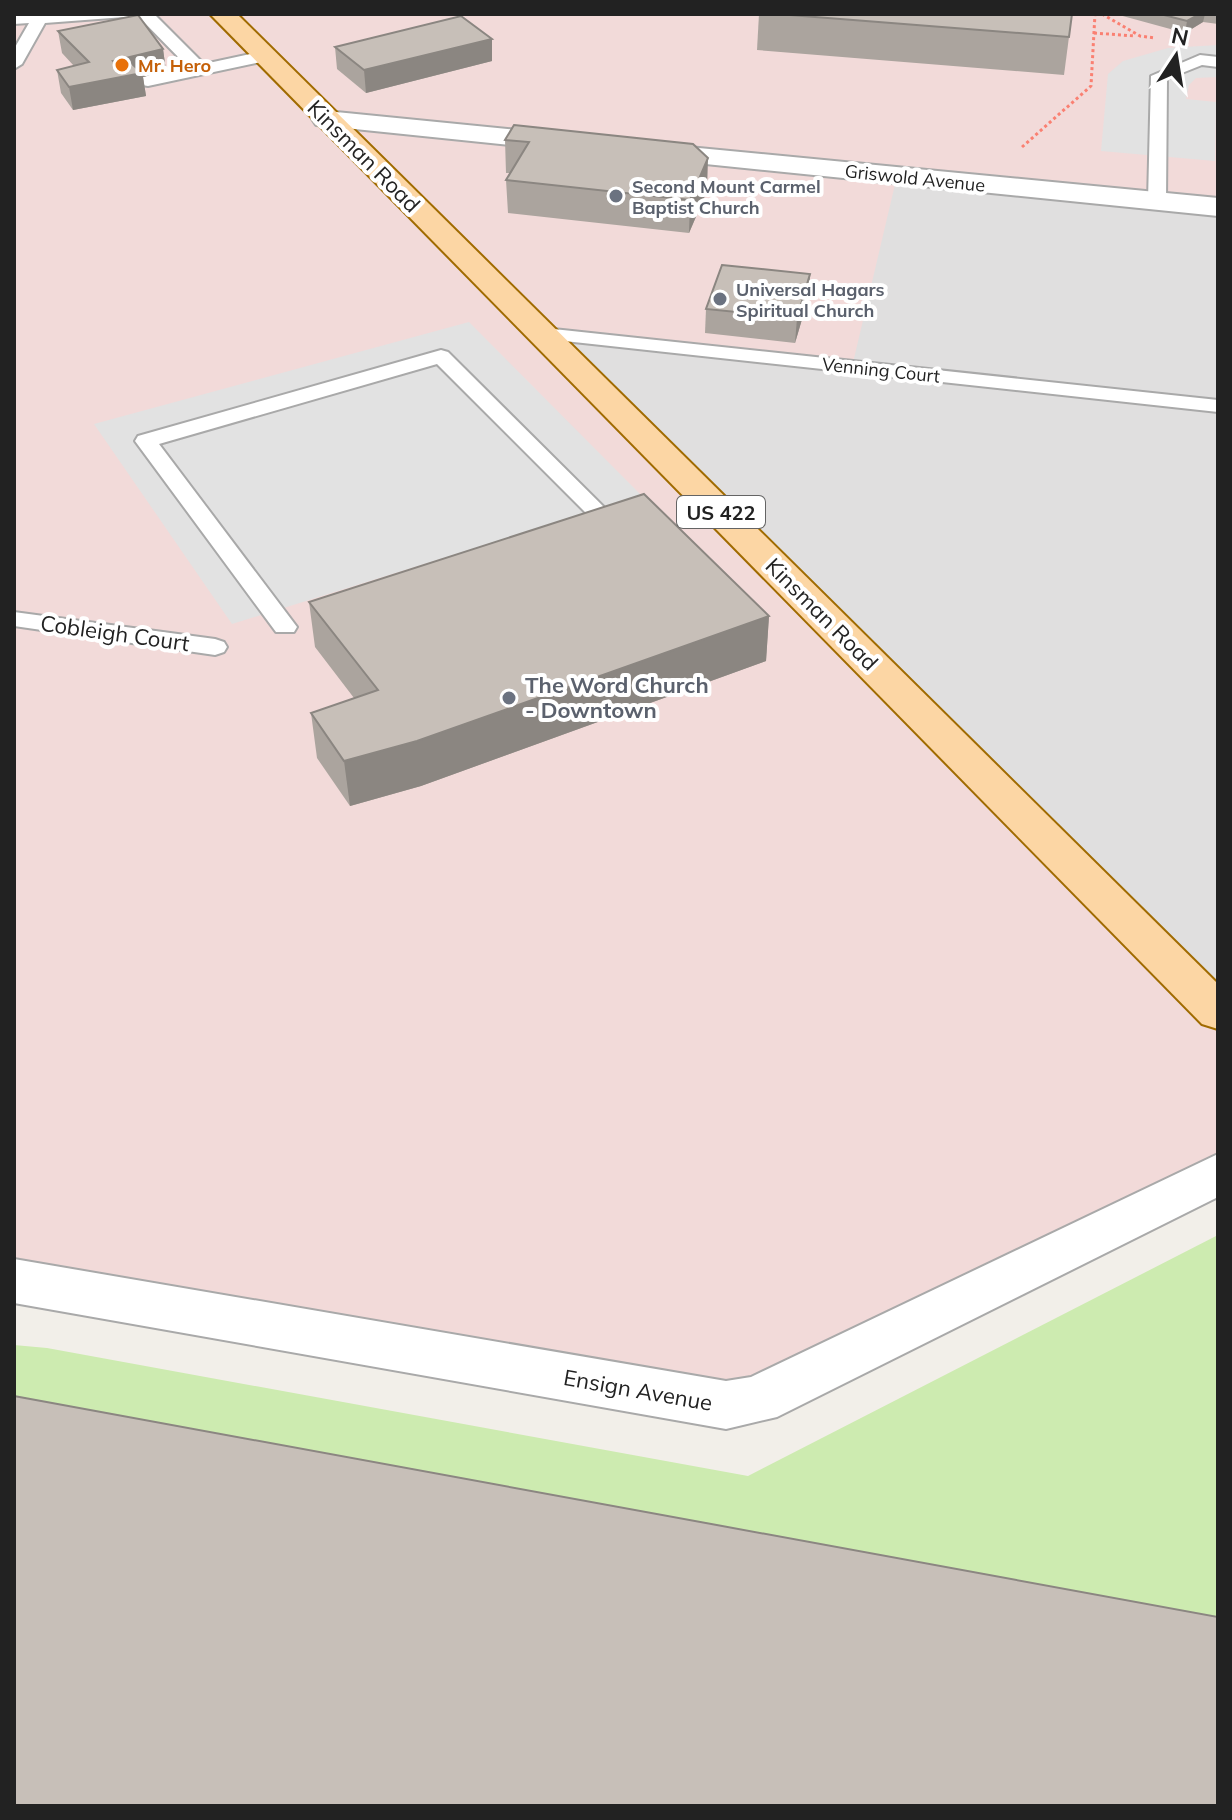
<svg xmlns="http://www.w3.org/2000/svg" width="1232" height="1820" font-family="Mulish,sans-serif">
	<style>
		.residential { fill: #e0dfdf }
		.commercial { fill: #f2dad9 }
		.grass { fill: #cdebb0 }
		.parking { fill: #e2e2e2 }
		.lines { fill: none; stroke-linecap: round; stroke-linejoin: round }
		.lane-casing { stroke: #a9a9a9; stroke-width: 4 }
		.street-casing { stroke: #a9a9a9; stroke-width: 4 }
		.primary-casing { stroke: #a06b00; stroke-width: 4 }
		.path { stroke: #fa8072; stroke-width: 3; stroke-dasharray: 3 3; stroke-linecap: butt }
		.lane { fill: #fff; fill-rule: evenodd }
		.street { fill: #fff; fill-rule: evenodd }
		.primary { fill: #fcd6a4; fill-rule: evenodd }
		.wall { fill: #aba49e }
		.shaded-wall { fill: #8b8681 }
		.building { fill: #c7bfb8; stroke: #8b8681; stroke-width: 2 }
		.food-dot { fill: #e8710a; stroke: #fff; stroke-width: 3 }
		.worship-dot { fill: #6b7280; stroke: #fff; stroke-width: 3 }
		.labels { text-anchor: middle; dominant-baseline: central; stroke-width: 8; stroke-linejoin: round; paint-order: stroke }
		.far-food-label { font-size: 18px; font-weight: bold; fill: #c56008; stroke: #fff; text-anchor: start }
		.far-street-label { font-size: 18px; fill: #222; stroke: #fff }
		.far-worship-label { font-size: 18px; font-weight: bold; fill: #5b616d; stroke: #fff; text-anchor: start }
		.shield { fill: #fff; stroke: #646464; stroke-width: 2 }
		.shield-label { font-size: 20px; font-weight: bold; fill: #222 }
		.street-label { font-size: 22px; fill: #222; stroke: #fff }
		.worship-label { font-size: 22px; font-weight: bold; fill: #5b616d; stroke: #fff; text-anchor: start }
	</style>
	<rect width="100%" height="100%" fill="#f2efe9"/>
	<!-- residential -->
	<polygon class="residential" points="897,176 1218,207 1218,1012 544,334"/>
	<!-- commercial -->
	<polygon class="commercial" points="14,14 1218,14 1218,207 897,176 852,367 545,334 1218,1012 1218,1174 758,1400 14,1281"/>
	<!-- grass -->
	<polygon class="grass" points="1218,1235 1218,1661 14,1436 14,1345 47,1348 748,1476"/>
	<!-- parking -->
	<g class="parking">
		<polygon points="1218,45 1218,77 1196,78 1189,85 1186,99 1216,102 1215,161 1101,151 1108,74 1123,61 1168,48"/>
		<polygon points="469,322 642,496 232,624 94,424"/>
	</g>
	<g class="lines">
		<!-- lane casing -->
		<g class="lane-casing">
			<g id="lane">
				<polygon points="14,14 154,14 204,64 264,51 272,56 270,60 148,86 142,85 140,81 142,77 188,67 138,16 45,23 22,64 14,69 14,49 29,23 14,24"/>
				<polygon points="1200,55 1218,57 1218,67 1202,65 1167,79 1166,201 1164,205 1150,205 1148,201 1151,76"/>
				<polygon points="544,328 1218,400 1218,412 537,338 534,334"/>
				<polygon points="441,350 448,352 619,522 616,527 600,527 437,364 159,444 297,627 294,632 276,632 135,441 138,436"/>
				<polygon points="14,612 215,639 224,642 227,647 224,652 215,655 14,626"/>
			</g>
		</g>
		<!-- street casing -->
		<g class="street-casing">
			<g id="street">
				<polygon points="326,111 567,135 577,137 581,143 577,149 567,151 316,125 312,119 316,113"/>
				<polygon points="647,143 1218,198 1218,216 637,157 633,151 637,145"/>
				<polygon points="1218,1154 1218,1197 777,1417 726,1429 14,1303 14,1259 726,1381 751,1377"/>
			</g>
		</g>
		<!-- primary casing -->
		<g class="primary-casing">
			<polygon id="primary" points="210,14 237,14 1218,984 1218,1029 1202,1024"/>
		</g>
		<!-- path -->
		<g class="path">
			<polyline points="1102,14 1140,36 1155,38"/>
			<polyline points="1094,33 1135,36"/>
			<polyline points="1022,147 1091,86 1095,14"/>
		</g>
		<!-- lane -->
		<use href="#lane" class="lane"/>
		<!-- street -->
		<use href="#street" class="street"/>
		<!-- primary -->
		<use href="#primary" class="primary"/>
	</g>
	<!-- wall -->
	<g class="wall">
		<polygon points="759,14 1072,14 1064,75 757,50"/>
		<polygon points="1119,14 1218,14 1218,24 1203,22 1185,33 1119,15"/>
		<polygon points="58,31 163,49 166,71 143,77 146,96 73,110 61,93 57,70 74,66 62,53"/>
		<polygon points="335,47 492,61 366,93 337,69"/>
		<polygon points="514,125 707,191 689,233 508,213 506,180 510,173 506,173 505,140"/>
		<polygon points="810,274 808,299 795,343 705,333 706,309"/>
		<polygon points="309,602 769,616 766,661 421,786 350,806 317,758 311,713 354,698 315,647"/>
	</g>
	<!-- shaded-wall -->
	<g class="shaded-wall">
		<polygon points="1200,14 1205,14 1203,22 1185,33 1187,21"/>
		<polygon points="492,39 492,61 366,93 364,70"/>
		<polygon points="163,49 166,71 143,77 146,96 73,110 69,87 113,61"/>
		<polygon points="708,158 707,191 689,233 690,200"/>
		<polygon points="810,274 808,299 795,343 797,318"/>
		<polygon points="769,616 766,661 421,786 350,806 344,761"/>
	</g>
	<!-- building -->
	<g class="building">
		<polygon points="777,14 1072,14 1069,37"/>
		<polygon points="1160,14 1200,14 1187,21"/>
		<polygon points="138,15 163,49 113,61 116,64 131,63 142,73 69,87 57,70 89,62 58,31"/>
		<polygon points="461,16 492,39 364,70 335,47"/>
		<polygon points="514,125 693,144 708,158 690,200 506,180 529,142 505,140"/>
		<polygon points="722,265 810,274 797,318 706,309"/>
		<polygon points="644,494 769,616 417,741 344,761 311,713 378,690 309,602"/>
		<polygon points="14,1396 1218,1617 1218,1806 14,1806"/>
	</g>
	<!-- markers -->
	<circle class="food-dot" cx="122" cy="65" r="8"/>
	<g class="worship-dot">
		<circle cx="616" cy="196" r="8"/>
		<circle cx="720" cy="299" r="8"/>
		<circle cx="509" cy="698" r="8"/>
	</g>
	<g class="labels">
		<!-- far-food labels -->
		<g class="far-food-label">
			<text x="138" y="65">Mr. Hero</text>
		</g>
		<!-- far-street labels -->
		<g class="far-street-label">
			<text transform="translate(915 178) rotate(6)">Griswold Avenue</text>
			<text transform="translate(881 370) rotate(6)">Venning Court</text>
		</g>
		<!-- far-worship labels -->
		<g class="far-worship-label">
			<text x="632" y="186">Second Mount Carmel<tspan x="632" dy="21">Baptist Church</tspan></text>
			<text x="736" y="289">Universal Hagars<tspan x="736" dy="21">Spiritual Church</tspan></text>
		</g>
		<!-- shield labels -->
		<rect class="shield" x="677" y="496" width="88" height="32" rx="6"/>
		<g class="shield-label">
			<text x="721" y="512">US 422</text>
		</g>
		<!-- street labels -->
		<g class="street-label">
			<text transform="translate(364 156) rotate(45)">Kinsman Road</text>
			<text transform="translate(822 614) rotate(45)">Kinsman Road</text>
			<text transform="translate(115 633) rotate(8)">Cobleigh Court</text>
			<text transform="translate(638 1390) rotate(10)">Ensign Avenue</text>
		</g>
		<!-- worship labels -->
		<g class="worship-label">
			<text x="525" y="685">The Word Church<tspan x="525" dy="25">- Downtown</tspan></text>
		</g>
	</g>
	<!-- border -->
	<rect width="1232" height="1820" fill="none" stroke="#222222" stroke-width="32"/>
	<!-- north arrow -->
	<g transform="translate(1176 56) rotate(12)" stroke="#ffffff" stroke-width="6" paint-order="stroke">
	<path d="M0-6L14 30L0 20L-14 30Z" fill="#222222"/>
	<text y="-12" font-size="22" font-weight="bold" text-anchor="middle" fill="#222222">N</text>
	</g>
</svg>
